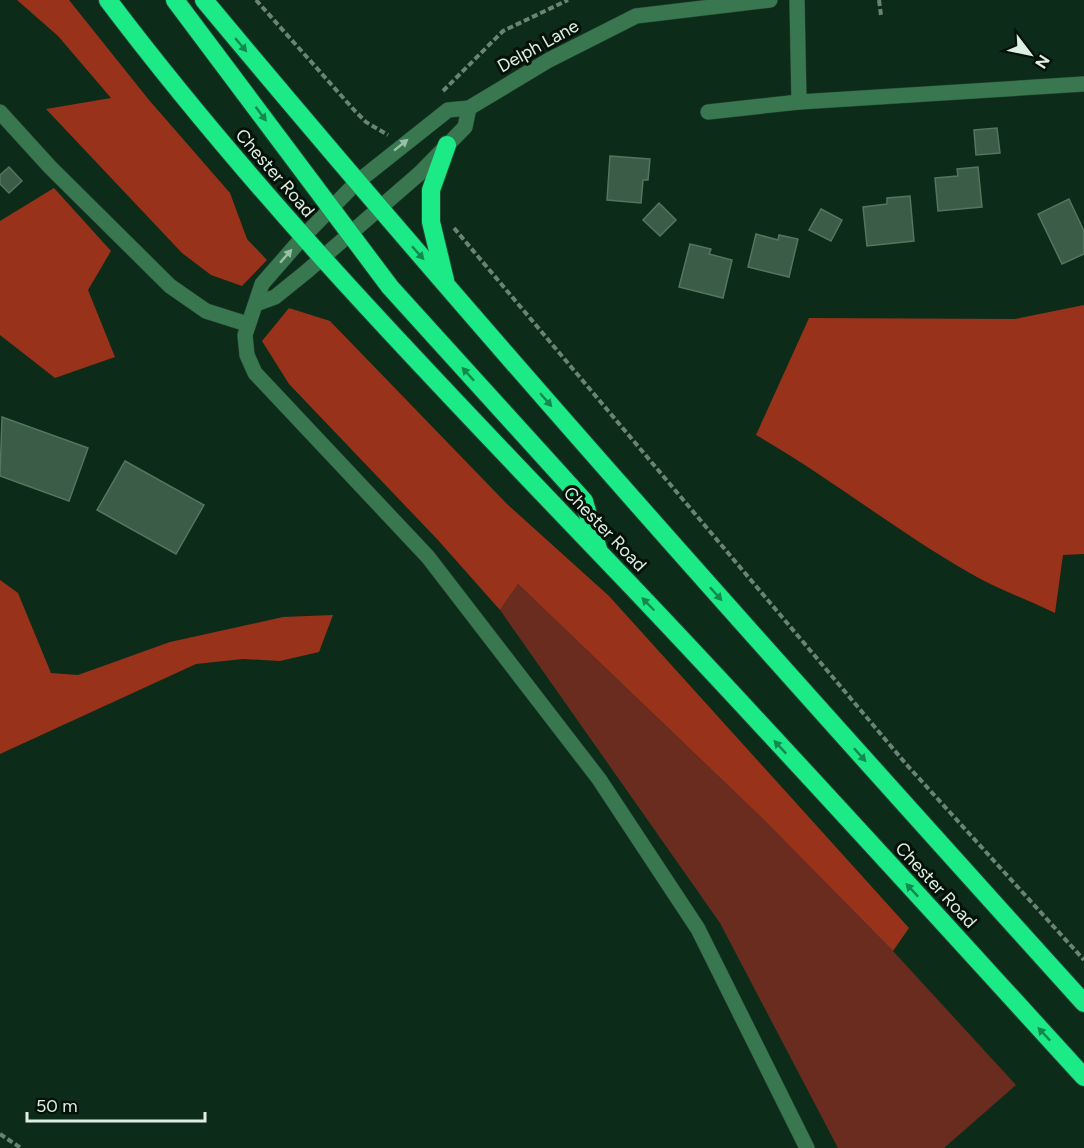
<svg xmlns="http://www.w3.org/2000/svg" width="1084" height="1148" font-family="Figtree,sans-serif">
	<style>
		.green { fill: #692c1e }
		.forest { fill: #98321a }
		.building { fill: #3b5c46; stroke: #54755e; stroke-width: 1.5 }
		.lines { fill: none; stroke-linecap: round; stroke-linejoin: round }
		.minor-casing { stroke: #294735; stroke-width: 16 }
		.highway-casing { stroke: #294735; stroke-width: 20 }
		.path { stroke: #6a8373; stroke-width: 4; stroke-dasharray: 6 3; stroke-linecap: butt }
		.minor { stroke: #387750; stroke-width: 15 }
		.highway { stroke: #1cea87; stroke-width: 18 }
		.oneway { fill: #12884e }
		.oneway2 { fill: #9bbfa8 }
		.labels { text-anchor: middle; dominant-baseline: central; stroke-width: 6; stroke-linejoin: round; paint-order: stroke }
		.street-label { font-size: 18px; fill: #ddefe2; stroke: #051109 }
	</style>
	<rect width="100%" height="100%" fill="#0c2c19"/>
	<!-- green -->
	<polygon class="green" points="518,584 763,819 893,951 1016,1085 944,1148 838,1148 720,923 500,610"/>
	<!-- forest -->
	<g class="forest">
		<polygon points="17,0 69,0 149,100 230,193 247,239 267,260 242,286 211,275 182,253 46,109 111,98 58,36"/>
		<polygon points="54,188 111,251 88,290 115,357 55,378 0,335 0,221"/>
		<path d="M1084,305v249l-21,1 -8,58c-29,-14 -60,-25 -87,-41 -73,-42 -139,-95 -212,-137l53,-117 206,1z"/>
		<polygon points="289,308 330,321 507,504 609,596 909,928 893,951 763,819 518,584 500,610 437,539 289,384 262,341"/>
		<polygon points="0,580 18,593 51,673 78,675 170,642 283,617 333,615 319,652 280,661 243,659 196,664 0,754"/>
	</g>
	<!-- building -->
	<g class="building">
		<polygon points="997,128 1000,153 976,155 974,130"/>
		<polygon points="610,156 650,159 648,180 643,180 641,203 607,200"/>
		<polygon points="9,167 22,181 9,193 0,184 0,175"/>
		<polygon points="978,167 982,207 938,211 935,178 958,176 957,169"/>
		<polygon points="910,196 914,241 867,246 863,207 887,204 887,198"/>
		<polygon points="1069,199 1084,231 1084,254 1062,264 1038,214"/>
		<polygon points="659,203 676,220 660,236 643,220"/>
		<polygon points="821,209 842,220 831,241 809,230"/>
		<polygon points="756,234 778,240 779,235 798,239 789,277 748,267"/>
		<polygon points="690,244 711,249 709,254 732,260 723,298 679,287"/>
		<polygon points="2,417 88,448 69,501 0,476"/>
		<polygon points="125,461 204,505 176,554 97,510"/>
	</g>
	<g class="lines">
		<!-- minor casing -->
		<g class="minor-casing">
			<g id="minor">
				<polyline points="770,0 636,16 549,60 469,108 448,110 356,183 303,237 262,284 245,335 247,355 255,373 428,557 599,779 698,929 807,1148"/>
				<polyline points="797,0 799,102"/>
				<polyline points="0,112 50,167 170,286 206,311 247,324"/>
				<polyline points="708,112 799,102 1084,84"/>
				<polyline points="256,304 275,297 306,272 420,173 465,127 469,108"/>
			</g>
		</g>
		<!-- highway casing -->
		<g class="highway-casing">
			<g id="highway">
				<path d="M108,0c160,212 347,401 530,593 151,159 298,322 446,484"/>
				<polyline points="175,0 390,287 584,501 598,549"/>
				<path d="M204,0c285,342 582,673 880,1003"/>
				<polyline points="445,280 431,222 431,190 447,145"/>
			</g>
		</g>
		<!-- path -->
		<g class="path">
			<polyline points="256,0 355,111 366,122 388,135"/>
			<polyline points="879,0 881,15"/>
			<polyline points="443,91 503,31 568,0"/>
			<polyline points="454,228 906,764 1084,960"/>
			<polyline points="0,1134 21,1148"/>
		</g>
		<!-- minor -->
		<use href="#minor" class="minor"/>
		<!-- highway -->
		<use href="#highway" class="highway"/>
	</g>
	<!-- one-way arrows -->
	<defs><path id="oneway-solid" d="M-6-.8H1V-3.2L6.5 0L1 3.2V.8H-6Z" transform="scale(1.5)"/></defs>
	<g class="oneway">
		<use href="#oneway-solid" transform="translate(241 45) rotate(50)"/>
		<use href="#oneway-solid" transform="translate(261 114) rotate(53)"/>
		<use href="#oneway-solid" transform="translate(418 253) rotate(48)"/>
		<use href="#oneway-solid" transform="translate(468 374) rotate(-132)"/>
		<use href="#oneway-solid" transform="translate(546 400) rotate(49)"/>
		<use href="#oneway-solid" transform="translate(716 594) rotate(48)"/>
		<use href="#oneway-solid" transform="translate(648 604) rotate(-134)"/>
		<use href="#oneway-solid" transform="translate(780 747) rotate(-133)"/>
		<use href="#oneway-solid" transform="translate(860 755) rotate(48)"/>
		<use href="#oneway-solid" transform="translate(912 890) rotate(-133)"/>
		<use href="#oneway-solid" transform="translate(1044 1034) rotate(-133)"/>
	</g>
	<g class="oneway2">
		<use href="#oneway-solid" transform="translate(401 145) rotate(-39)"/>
		<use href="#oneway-solid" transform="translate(286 256) rotate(-49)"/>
	</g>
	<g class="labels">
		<!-- street labels -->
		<g class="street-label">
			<text transform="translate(538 46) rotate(-29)">Delph Lane</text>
			<text transform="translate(275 173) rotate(49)">Chester Road</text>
			<text transform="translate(605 529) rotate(46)">Chester Road</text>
			<text transform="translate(936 885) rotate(47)">Chester Road</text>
		</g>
	</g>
	<!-- north arrow -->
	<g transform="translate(1030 54) rotate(122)" stroke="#051109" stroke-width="4.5" paint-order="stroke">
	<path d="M0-4.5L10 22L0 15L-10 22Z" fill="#ddefe2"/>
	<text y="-9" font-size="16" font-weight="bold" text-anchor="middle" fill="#ddefe2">N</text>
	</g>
	<!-- scale -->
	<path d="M27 1112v9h178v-9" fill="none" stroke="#ddefe2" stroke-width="3"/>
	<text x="36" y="1112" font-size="18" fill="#ddefe2" stroke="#051109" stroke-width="4.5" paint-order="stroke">50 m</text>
</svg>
